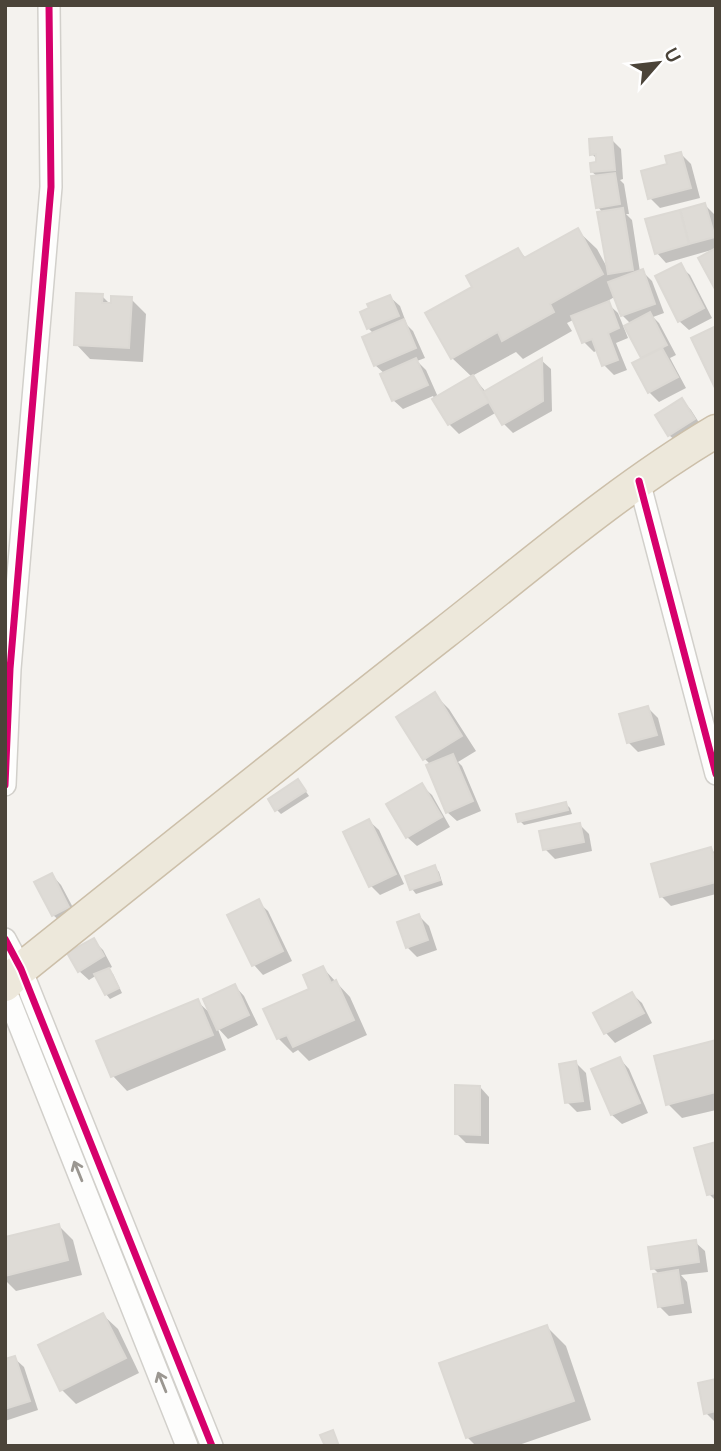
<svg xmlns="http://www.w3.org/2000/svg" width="721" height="1451" font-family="Cabin,sans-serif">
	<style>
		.shadow { fill: #0003 }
		.building { fill: #dedbd6; stroke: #dcd9d4; stroke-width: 2 }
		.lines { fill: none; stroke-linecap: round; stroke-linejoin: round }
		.minor-casing { stroke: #d2d0cb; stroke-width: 24 }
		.highway-casing { stroke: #ccbfa9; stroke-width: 35 }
		.minor { stroke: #fdfdfc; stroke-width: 21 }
		.highway { stroke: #ede8db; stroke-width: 32 }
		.cycleway-casing { stroke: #fff; stroke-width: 11 }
		.cycleway { stroke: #d6006c; stroke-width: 7 }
		.oneway { stroke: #9b9791 }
	</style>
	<rect width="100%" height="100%" fill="#f4f2ee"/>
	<!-- shadow -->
	<g class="shadow">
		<polygon points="611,139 621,149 623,179 620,180 624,184 629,214 626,214 632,220 640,272 642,271 652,281 664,313 653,317 659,323 676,355 670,358 686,388 659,402 649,392 643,359 626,326 631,324 622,315 616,296 606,302 618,313 628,338 616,343 627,370 614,375 604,365 598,350 594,352 584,342 575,319 567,323 572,331 523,359 516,352 472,376 486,392 541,360 551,369 552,411 513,433 504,424 497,412 459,434 449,424 433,396 403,409 393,400 385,374 375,365 374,334 368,328 390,297 400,306 407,325 413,331 425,358 417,361 426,370 438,397 472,377 452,358 474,287 518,250 527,259 578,231 597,249 609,271 603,213 598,207 598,177 592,172 598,164 598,160 592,154"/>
		<polygon points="681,154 691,164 700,198 660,208 650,198"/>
		<polygon points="704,204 714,214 716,220 716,287 715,249 666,263 657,253"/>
		<polygon points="680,266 690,275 712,318 689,330 679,321"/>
		<polygon points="102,296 113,307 131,299 146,314 143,362 90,359 76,344"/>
		<polygon points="682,400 691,410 703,429 679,444 669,435"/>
		<polygon points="434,694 449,709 476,751 458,762 462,766 481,811 457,821 447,812 431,765 425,759 398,718"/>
		<polygon points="648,708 658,718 665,745 638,752 628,742"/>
		<polygon points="302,786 309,796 281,814 277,810"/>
		<polygon points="422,786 432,795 450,827 417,846 407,837"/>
		<polygon points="566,804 570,808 572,814 524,825 520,821"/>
		<polygon points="369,821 379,830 404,884 380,895 371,886"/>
		<polygon points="579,824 589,834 592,851 555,859 545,849"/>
		<polygon points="711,849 716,854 716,894 671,906 661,896"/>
		<polygon points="435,867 439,872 443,885 416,894 412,889"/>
		<polygon points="52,875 61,885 78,917 63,924 53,915"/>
		<polygon points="258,902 268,911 292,961 263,975 254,965 229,916"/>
		<polygon points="419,916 429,926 437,950 417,957 407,947"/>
		<polygon points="93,940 103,950 112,967 108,969 113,974 122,993 110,999 106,994 97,975 89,980 79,971"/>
		<polygon points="323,968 350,997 367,1035 309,1061 298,1050 293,1053 278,1038 311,990"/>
		<polygon points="235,986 244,996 258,1025 228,1039 217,1027 226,1050 127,1091 113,1076 197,1001 212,1015"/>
		<polygon points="632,994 642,1003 652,1023 615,1043 606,1033 595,1013"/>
		<polygon points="716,1042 716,1110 682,1118 668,1104"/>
		<polygon points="620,1059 629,1069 648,1113 622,1124 612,1115 594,1070"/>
		<polygon points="576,1063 586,1073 591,1110 577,1112 567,1102"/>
		<polygon points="480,1087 489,1097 489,1144 466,1143 456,1133"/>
		<polygon points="716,1143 716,1201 709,1194"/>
		<polygon points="59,1226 73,1240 82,1275 16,1291 5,1280 5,1238"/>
		<polygon points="695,1242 705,1251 708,1272 681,1275 687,1282 692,1313 669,1316 659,1306 659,1274 653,1268"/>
		<polygon points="103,1315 118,1329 139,1373 76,1404 61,1389"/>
		<polygon points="547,1327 566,1346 591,1420 516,1446 476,1446 467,1437"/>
		<polygon points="14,1358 24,1367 38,1410 5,1421 5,1361"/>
		<polygon points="716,1381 716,1423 706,1413"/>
	</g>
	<!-- building -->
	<g class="building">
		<polygon points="612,137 615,170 591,172 590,163 596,162 596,154 590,155 589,139"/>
		<polygon points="681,152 691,188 648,199 641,171 667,164 665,156"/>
		<polygon points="615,173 620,204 596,208 591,176"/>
		<polygon points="705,203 715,237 689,244 680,210"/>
		<polygon points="623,208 633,270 608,274 597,212"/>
		<polygon points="680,210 689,244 655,254 645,219"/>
		<polygon points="578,228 603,274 550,304 554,312 502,341 498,332 451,359 425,313 472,287 466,276 518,248 524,258"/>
		<polygon points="716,248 716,291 698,258"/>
		<polygon points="681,263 704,308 678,322 655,276"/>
		<polygon points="643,269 655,304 621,316 608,282"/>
		<polygon points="76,293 103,294 102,303 111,303 111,296 132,297 129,348 74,345"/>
		<polygon points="390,295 399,316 367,329 360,312 369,308 367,304"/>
		<polygon points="609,301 619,328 608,333 618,360 602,366 592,339 582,343 571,316"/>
		<polygon points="650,312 667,345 641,358 624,326"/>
		<polygon points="404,319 416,348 374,366 362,337"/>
		<polygon points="716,326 716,390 691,338"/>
		<polygon points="662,348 678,377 648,393 632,363"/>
		<polygon points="416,358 428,385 392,401 380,374"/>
		<polygon points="542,358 543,401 502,425 483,392"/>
		<polygon points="473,375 489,402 448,425 432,399"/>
		<polygon points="682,398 695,419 668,436 655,415"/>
		<polygon points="435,692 462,736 423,760 396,717"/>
		<polygon points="648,706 657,735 627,743 619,714"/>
		<polygon points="453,754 473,801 446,813 426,765"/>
		<polygon points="298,779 306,791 275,811 268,799"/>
		<polygon points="422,783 442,817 406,838 386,804"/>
		<polygon points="566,802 568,810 518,822 516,814"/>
		<polygon points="369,819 396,874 369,887 343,832"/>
		<polygon points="580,823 584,842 543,850 539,831"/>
		<polygon points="711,847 716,864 716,882 660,897 651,864"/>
		<polygon points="435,865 440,880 410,890 405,876"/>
		<polygon points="52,873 69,907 52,916 34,882"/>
		<polygon points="259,899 283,951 252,966 227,915"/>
		<polygon points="419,914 428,940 406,948 397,922"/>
		<polygon points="94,938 104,956 78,972 67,953"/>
		<polygon points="323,966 331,983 336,980 354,1020 293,1047 287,1035 277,1039 263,1009 309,989 303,975"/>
		<polygon points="109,968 119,988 105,995 94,974"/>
		<polygon points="235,984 249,1015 217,1030 203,999"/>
		<polygon points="632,992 644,1013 604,1034 593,1013"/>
		<polygon points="198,999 213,1035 111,1077 96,1041"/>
		<polygon points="716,1040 716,1092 666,1105 654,1056"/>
		<polygon points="620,1057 640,1103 611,1115 591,1069"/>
		<polygon points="576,1061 583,1101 565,1103 559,1064"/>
		<polygon points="455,1085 480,1086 480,1135 455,1134"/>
		<polygon points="716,1142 716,1193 707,1195 694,1148"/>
		<polygon points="59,1224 68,1260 5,1276 5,1237"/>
		<polygon points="696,1240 699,1262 651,1269 648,1247"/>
		<polygon points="678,1270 683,1303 658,1307 653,1274"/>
		<polygon points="103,1313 126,1358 60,1391 38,1345"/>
		<polygon points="547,1325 574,1401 466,1438 439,1363"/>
		<polygon points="15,1356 30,1401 5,1409 5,1359"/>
		<polygon points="716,1379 716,1411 704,1414 698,1383"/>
		<polygon points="333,1430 339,1446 325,1446 320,1435"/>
	</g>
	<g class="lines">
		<!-- minor casing -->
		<g class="minor-casing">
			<g id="minor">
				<polyline points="639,481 716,774"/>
				<polyline points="5,785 10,669 51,187 49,5"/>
				<polyline points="5,939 21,969 212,1446"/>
				<polyline points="5,989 187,1446"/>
			</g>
		</g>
		<!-- highway casing -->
		<g class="highway-casing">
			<path id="highway" d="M5,985l16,-16c141,-113 281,-225 423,-336 88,-69 176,-145 272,-202"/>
		</g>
		<!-- minor -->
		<use href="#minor" class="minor"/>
		<!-- highway -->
		<use href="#highway" class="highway"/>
		<!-- cycleway casing -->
		<g class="cycleway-casing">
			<g id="cycleway">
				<polyline points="639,481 716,774"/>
				<polyline points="5,785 10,669 51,187 49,5"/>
				<polyline points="5,939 21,969 212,1446"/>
			</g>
		</g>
		<!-- cycleway -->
		<use href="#cycleway" class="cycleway"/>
	</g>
	<!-- one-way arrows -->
	<defs><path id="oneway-shaft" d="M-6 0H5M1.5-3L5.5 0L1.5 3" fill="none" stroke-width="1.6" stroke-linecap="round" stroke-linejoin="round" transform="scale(1.75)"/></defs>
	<g class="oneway">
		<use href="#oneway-shaft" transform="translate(78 1171) rotate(-112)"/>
		<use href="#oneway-shaft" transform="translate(162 1382) rotate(-112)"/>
	</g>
	<!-- border -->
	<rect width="721" height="1451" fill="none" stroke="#4b4439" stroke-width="14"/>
	<!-- north arrow -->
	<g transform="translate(658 63) rotate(62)" stroke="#ffffff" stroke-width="5" paint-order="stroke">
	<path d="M0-5L12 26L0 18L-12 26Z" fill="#4b4439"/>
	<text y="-10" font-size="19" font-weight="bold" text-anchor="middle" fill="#4b4439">U</text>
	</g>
</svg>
